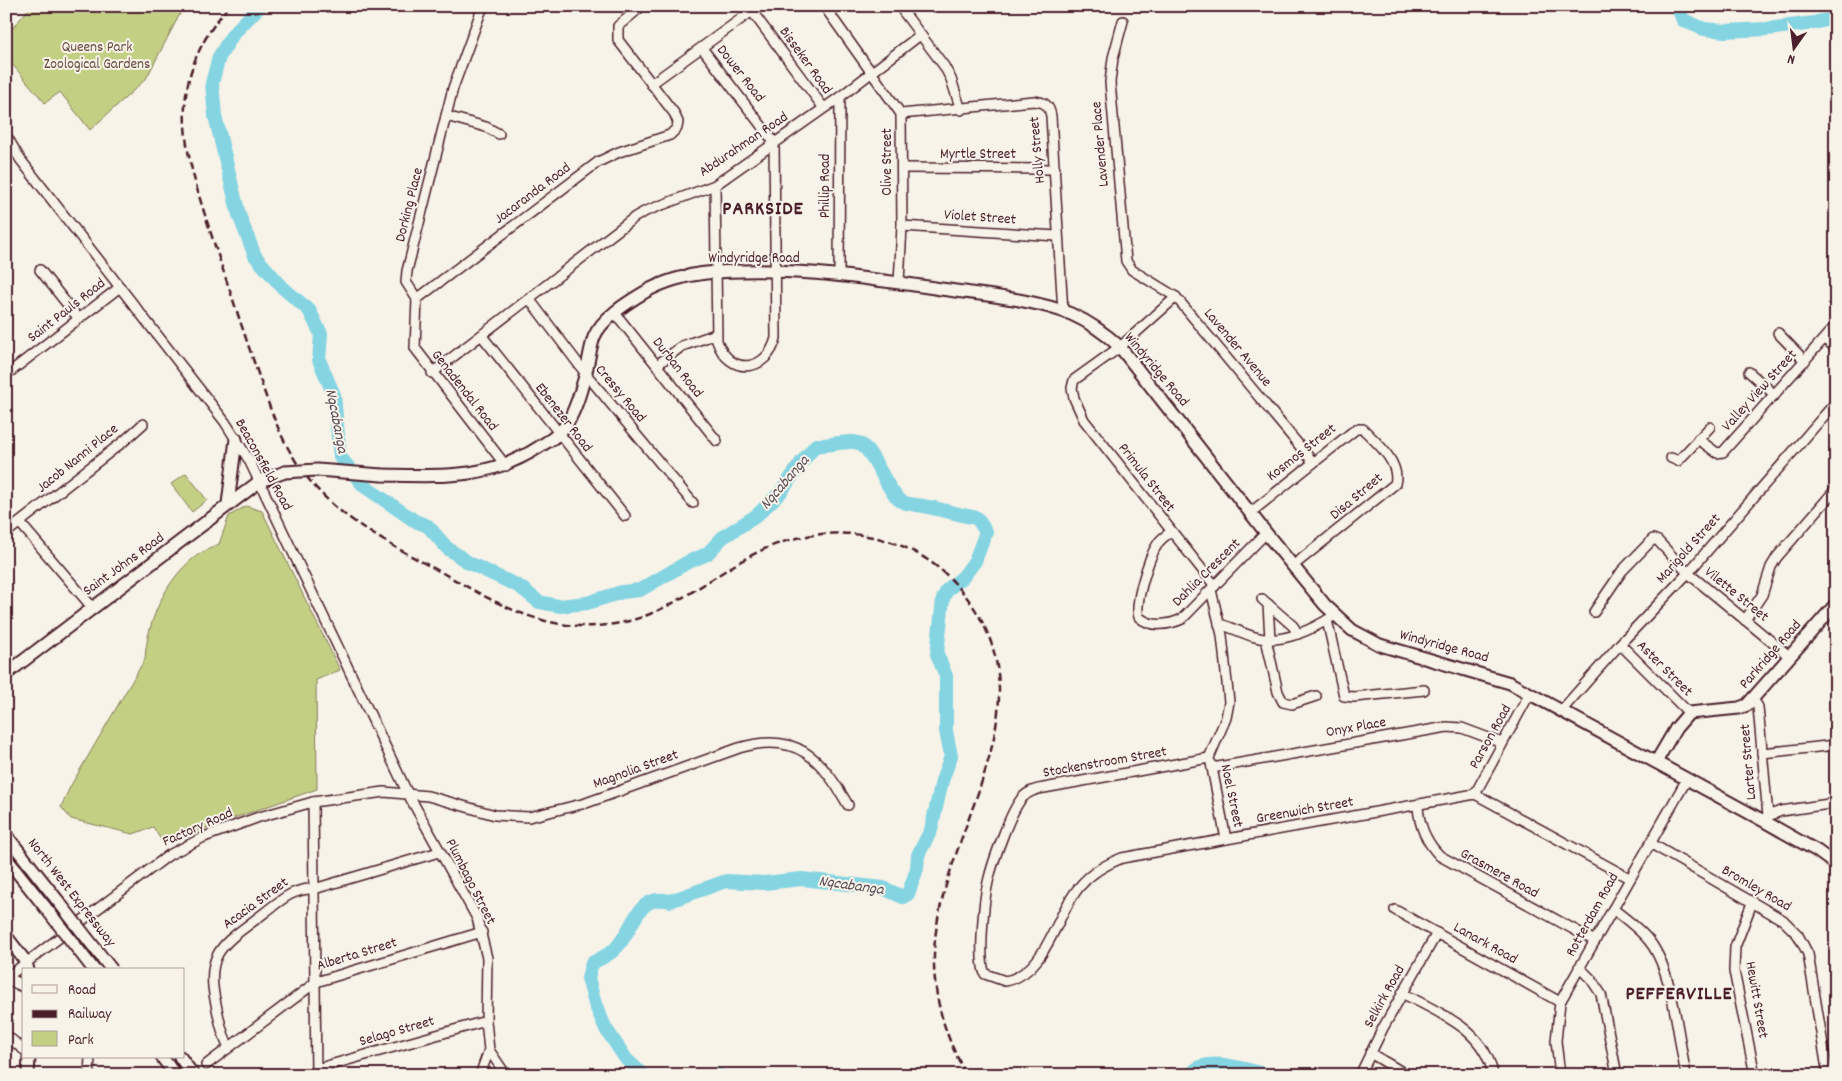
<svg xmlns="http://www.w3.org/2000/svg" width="1842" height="1081" font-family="Dekko,sans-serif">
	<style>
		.green { fill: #c3d084; stroke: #867858 }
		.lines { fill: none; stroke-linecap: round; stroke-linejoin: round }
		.river { stroke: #85d4e2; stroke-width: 14 }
		.street-casing { stroke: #4a1f2b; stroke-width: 12 }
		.secondary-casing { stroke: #4a1f2b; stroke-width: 15 }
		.street { stroke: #f7f3e8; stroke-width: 9 }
		.secondary { stroke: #f7f3e8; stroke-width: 11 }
		.rail { stroke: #4a1f2b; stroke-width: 2.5; stroke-dasharray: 8 4; stroke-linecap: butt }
		.secondary-bridge-casing { stroke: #4a1f2b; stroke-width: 15; stroke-linecap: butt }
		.secondary-bridge { stroke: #f7f3e8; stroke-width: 11 }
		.labels { text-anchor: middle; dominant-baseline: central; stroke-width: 4; stroke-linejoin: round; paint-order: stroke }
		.park-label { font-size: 15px; fill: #684b41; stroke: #f7f3e8 }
		.street-label { font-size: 15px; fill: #4a1f2b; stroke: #f7f3e8 }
		.water-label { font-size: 16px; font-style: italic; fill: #594c59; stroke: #f7f3e8 }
		.district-label { font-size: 20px; font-weight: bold; letter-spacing: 1px; fill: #4a1f2b; stroke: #f7f3e8 }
	</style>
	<rect width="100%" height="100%" fill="#f7f3e8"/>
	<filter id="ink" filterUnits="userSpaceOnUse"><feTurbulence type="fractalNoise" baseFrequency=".02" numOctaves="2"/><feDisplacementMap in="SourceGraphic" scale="10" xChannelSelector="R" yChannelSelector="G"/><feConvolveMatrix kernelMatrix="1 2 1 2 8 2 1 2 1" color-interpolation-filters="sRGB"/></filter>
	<g filter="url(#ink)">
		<!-- green -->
		<g class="green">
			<polygon points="31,6 184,6 146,79 90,130 60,92 45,103 6,57 6,36"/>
			<polygon points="186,473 207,500 192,512 171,484"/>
			<path d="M246,506l16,5 78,159 -24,10 1,109 -154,54 -10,-16 -20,7 -62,-15 -10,-12 9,-20 75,-128c2,-36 20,-79 50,-102 7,-6 17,-9 24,-13l10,-28z"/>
		</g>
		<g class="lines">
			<!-- river -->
			<g class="river">
				<path d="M260,6l-27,28 -14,23 -7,26 3,33 24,99 16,41 28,32 26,22 12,24 -2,26 15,35 6,62 24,29 51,35 13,5 19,22 22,15 51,24 19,15 20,4 28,-3 35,-11 18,-2 48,-28 19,-8 16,-17 33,-21 25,-24 20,-29 15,-18c13,1 25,-4 38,-3 19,1 31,49 47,59 9,5 17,3 27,6 16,3 32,8 49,11l9,14 -11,29 -12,16 -16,13 -4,9 -6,55 9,22v55l5,25 -9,25 -11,49 -13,25 -1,14 -9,25 -5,3 -20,-9 -81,-9 -38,4 -38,-2 -56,20c-34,-9 -36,30 -55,48 -6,6 -16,10 -23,14l-4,15 7,26 11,25 20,30 17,16"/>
				<polyline points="1677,6 1683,20 1704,29 1725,31 1767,29 1814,23 1836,17"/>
				<polyline points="719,1075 720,1075"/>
				<path d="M1191,1075c12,-21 57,-5 76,0"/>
			</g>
			<!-- street casing -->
			<g class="street-casing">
				<g id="street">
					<polyline points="748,6 823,107"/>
					<polyline points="824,6 901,114 902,226 899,283"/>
					<polyline points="899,6 944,66 951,79 961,110"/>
					<polyline points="1123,21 1113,58 1110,82 1126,261 1132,270 1176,297 1313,462"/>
					<path d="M702,48l72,94 2,196c-9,35 -47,38 -59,3l-2,-156"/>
					<polyline points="651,84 759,6"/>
					<path d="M901,114l133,-13c11,1 15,4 17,15l12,196"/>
					<polyline points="446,116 486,127 499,134"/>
					<polyline points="6,135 20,159 225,422 249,460 407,792 477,918 487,958 486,1021 489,1050 506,1075"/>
					<polyline points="902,168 1055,169"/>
					<polyline points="902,226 1057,236"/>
					<polyline points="40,270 79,319"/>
					<polyline points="839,276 840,97"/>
					<polyline points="1176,297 1120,347 1074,380 1072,388 1074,398 1084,420 1215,586"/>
					<polyline points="417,299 598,162 619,152 670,135 677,128 678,122 674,113 618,40 618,26 642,6"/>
					<polyline points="417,299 406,282 407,271 453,88 483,6"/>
					<polyline points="417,299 415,348 506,466"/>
					<polyline points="530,300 586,374 693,503"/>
					<polyline points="615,313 717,441"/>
					<polyline points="1778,333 1805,361"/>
					<polyline points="482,336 625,516"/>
					<polyline points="1825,339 1836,348"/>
					<polyline points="657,365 682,346 716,334"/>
					<polyline points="1749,372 1775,395"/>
					<polyline points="432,373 635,217 646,211 715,185 840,97 920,35"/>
					<polyline points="6,375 120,287"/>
					<polyline points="1698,439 1717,453 1723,452 1836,325"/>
					<polyline points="1671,458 1678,461 1710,427"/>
					<path d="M1250,513l106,-84h7c14,14 38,34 32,55l-101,81"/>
					<polyline points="20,523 92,607"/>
					<path d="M1171,532c-6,4 -11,7 -14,13 -8,12 -23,59 -18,72 12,11 30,8 43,2l84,-86"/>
					<polyline points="6,533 124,441 143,424"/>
					<polyline points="1262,599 1293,626 1298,634"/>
					<polyline points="1268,604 1270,639"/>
					<polyline points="1594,612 1622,571 1653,539 1658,541 1688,573 1789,656"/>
					<polyline points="1327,620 1344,696 1354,697 1424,690"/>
					<polyline points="1745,620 1762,595 1771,567 1777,557 1836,489"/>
					<path d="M1219,624c13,3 24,10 36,13 26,8 56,-7 77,-20"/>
					<polyline points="1266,639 1278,692 1283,702 1292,704 1316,696"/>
					<polyline points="1620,644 1689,713"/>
					<polyline points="1753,699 1758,707 1768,816 1762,820"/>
					<polyline points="1561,711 1620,644 1688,573 1836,402"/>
					<polyline points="1762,753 1836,745"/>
					<path d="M1209,758l-165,30c-8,1 -15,3 -21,9 -12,12 -31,67 -35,85 -4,17 -10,77 -3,92l20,7c43,-8 50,-68 76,-96 11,-13 26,-21 41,-27l353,-64 154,84"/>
					<polyline points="1209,758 1226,718 1229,702 1222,635 1211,590"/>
					<polyline points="1211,763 1226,839"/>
					<polyline points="1212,768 1447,727 1462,728 1502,743"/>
					<polyline points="1475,794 1530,693"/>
					<polyline points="313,802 316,1075"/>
					<path d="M1418,806c1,19 8,36 22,50l155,85"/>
					<polyline points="1768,816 1781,811 1836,803"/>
					<polyline points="1650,843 1783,920 1798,935 1808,954 1828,1075"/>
					<polyline points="1834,847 1836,848"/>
					<polyline points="1752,903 1735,947 1734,971 1755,1075"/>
					<path d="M1613,909c13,10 27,20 37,33 23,30 28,95 36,133"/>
					<polyline points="1395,910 1560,1002"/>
					<polyline points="1579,967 1591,979 1601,994 1617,1075"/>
					<path d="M6,978l163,-123 35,-18 55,-20 54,-15 71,-10 44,4 67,19 34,2 57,-14 153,-55c58,-17 82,10 109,57"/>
					<path d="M1402,993c37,20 83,36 91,82"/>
					<polyline points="6,1035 24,1050"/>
					<path d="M229,1047c-7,-13 -10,-28 -13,-43 -13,-54 10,-61 48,-91 16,-12 29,-25 50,-24l125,-37"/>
					<polyline points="1370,1053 1407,1075"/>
					<polyline points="206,1065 316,982 482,932"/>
					<polyline points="316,1069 486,1021"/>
					<polyline points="89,1075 90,1057"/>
					<polyline points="480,1075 489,1050"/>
					<polyline points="1360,1075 1383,1028 1437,933"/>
					<polyline points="1560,1075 1556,1041 1560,1002 1687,779"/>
				</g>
			</g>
			<!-- secondary casing -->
			<g class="secondary-casing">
				<g id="secondary">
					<path d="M382,475c57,1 107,5 157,-28 9,-6 20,-11 26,-21 9,-12 14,-29 18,-43 5,-15 6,-31 11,-46 8,-19 34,-35 51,-45 17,-10 41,-17 61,-19 80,-8 164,6 243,17 41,6 83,9 122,24 18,8 35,20 49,33l146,186 59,72 27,25 28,15 130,38 252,137 55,31 19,14"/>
					<polyline points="228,504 236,439"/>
					<polyline points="6,674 260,481 285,472"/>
					<polyline points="1656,762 1676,728 1689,713 1739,708 1747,705 1836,604"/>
					<polyline points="6,835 58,901"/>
					<polyline points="6,858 45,907"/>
					<polyline points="6,936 26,962 28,970"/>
					<polyline points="6,978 24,986"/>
					<polyline points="162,1057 175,1075"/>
					<polyline points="180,1057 193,1075"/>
					<polyline points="28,1075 29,1057"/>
				</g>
			</g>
			<!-- street -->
			<use href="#street" class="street"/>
			<!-- secondary -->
			<use href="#secondary" class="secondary"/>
			<!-- rail -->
			<path class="rail" d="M229,6c-70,81 -43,150 -14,240 13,39 26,78 39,116 12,34 22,68 41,98 34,55 89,81 144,111 33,18 66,39 103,49 29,8 58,8 87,1 43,-11 78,-41 116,-62 70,-41 161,-34 215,30 96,113 -14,233 -25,351 -5,47 8,95 32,135"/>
			<!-- secondary-bridge casing -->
			<g class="secondary-bridge-casing">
				<g id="secondary-bridge">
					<polyline points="285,472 317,470 382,475"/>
					<polyline points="58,901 112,970"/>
					<polyline points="45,907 94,970"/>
				</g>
			</g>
			<!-- secondary-bridge -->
			<use href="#secondary-bridge" class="secondary-bridge"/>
		</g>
	</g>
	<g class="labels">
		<!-- park labels -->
		<g class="park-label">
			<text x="97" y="48">Queens Park<tspan x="97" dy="17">Zoological Gardens</tspan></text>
		</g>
		<!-- street labels -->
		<g class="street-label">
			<text transform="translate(805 61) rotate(54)">Bisseker Road</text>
			<text transform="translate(740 74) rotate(52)">Dower Road</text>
			<text transform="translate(1101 144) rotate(-95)">Lavender Place</text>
			<text transform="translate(744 145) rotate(-34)">Abdurahman Road</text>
			<text transform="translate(1038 150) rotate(-95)">Holly Street</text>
			<text x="978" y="155">Myrtle Street</text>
			<text transform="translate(888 162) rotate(-90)">Olive Street</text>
			<text transform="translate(826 186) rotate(-90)">Phillip Road</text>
			<text transform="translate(533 194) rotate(-37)">Jacaranda Road</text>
			<text transform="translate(410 205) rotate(-76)">Dorking Place</text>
			<text transform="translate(980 218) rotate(4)">Violet Street</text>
			<text x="754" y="259">Windyridge Road</text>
			<text transform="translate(67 311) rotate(-38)">Saint Pauls Road</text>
			<text transform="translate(1237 348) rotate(50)">Lavender Avenue</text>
			<text transform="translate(677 368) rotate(52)">Durban Road</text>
			<text transform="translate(1156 370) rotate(50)">Windyridge Road</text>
			<text transform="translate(464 391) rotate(52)">Genadendal Road</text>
			<text transform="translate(1760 391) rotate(-48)">Valley View Street</text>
			<text transform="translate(620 394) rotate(50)">Cressy Road</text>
			<text transform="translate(563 418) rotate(52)">Ebenezer Road</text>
			<text transform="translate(1302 453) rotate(-38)">Kosmos Street</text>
			<text transform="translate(78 459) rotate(-39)">Jacob Nanni Place</text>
			<text transform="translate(263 465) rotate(61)">Beaconsfield Road</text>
			<text transform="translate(1146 478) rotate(52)">Primula Street</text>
			<text transform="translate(1357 497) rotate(-40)">Disa Street</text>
			<text transform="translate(1689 549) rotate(-48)">Marigold Street</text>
			<text transform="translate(124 565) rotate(-36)">Saint Johns Road</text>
			<text transform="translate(1207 573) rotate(-45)">Dahlia Crescent</text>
			<text transform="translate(1736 595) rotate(39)">Vilette Street</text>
			<text transform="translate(1444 647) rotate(15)">Windyridge Road</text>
			<text transform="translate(1771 655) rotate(-49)">Parkridge Road</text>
			<text transform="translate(1664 669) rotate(45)">Aster Street</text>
			<text transform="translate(1356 728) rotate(-10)">Onyx Place</text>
			<text transform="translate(1491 737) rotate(-61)">Parson Road</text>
			<text transform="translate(1749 762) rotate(-95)">Larter Street</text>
			<text transform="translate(1105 763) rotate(-10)">Stockenstroom Street</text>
			<text transform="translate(636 770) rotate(-20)">Magnolia Street</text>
			<text transform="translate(1231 796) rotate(78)">Noel Street</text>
			<text transform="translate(1305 811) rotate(-10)">Greenwich Street</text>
			<text transform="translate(198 828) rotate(-24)">Factory Road</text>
			<text transform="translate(1499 874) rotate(29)">Grasmere Road</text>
			<text transform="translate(470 882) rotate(63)">Plumbago Street</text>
			<text transform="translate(1756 889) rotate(30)">Bromley Road</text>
			<text transform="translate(71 893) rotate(52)">North West Expressway</text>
			<text transform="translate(256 904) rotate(-36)">Acacia Street</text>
			<text transform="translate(1593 915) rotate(-61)">Rotterdam Road</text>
			<text transform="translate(1485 944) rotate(29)">Lanark Road</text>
			<text transform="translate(357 955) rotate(-17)">Alberta Street</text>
			<text transform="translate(1385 997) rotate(-61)">Selkirk Road</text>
			<text transform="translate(1756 1000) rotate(80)">Hewitt Street</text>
			<text transform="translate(397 1032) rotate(-16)">Selago Street</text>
		</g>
		<!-- water labels -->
		<g class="water-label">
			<text transform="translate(336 421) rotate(79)">Nqcabanga</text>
			<text transform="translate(785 483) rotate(-49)">Nqcabanga</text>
			<text transform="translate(851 886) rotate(8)">Nqcabanga</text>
		</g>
		<!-- district labels -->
		<g class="district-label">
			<text x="763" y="210">PARKSIDE</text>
			<text x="1679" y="995">PEFFERVILLE</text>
		</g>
	</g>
	<!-- margin -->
	<rect width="1842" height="1081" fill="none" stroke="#f7f3e8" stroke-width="25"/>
	<rect x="12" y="12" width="1817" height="1056" fill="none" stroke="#4a1f2b" stroke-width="2" filter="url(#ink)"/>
	<!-- legend -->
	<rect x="22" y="968" width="162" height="90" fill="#f7f3e8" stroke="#b29e9c"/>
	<rect x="32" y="985" width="25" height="8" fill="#f7f3e8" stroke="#b29e9c"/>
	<text x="68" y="994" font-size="15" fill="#4a1f2b">Road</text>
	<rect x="32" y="1010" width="25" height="8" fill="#4a1f2b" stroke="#b29e9c"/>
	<text x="68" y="1018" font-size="15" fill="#4a1f2b">Railway</text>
	<rect x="32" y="1031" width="25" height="15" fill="#c3d084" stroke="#b29e9c"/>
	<text x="68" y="1044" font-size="15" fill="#4a1f2b">Park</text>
	<!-- north arrow -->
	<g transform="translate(1794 48) rotate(194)" stroke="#f7f3e8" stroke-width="4" paint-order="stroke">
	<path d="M0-4L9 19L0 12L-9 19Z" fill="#4a1f2b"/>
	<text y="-8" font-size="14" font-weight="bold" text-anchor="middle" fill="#4a1f2b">N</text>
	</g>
</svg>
